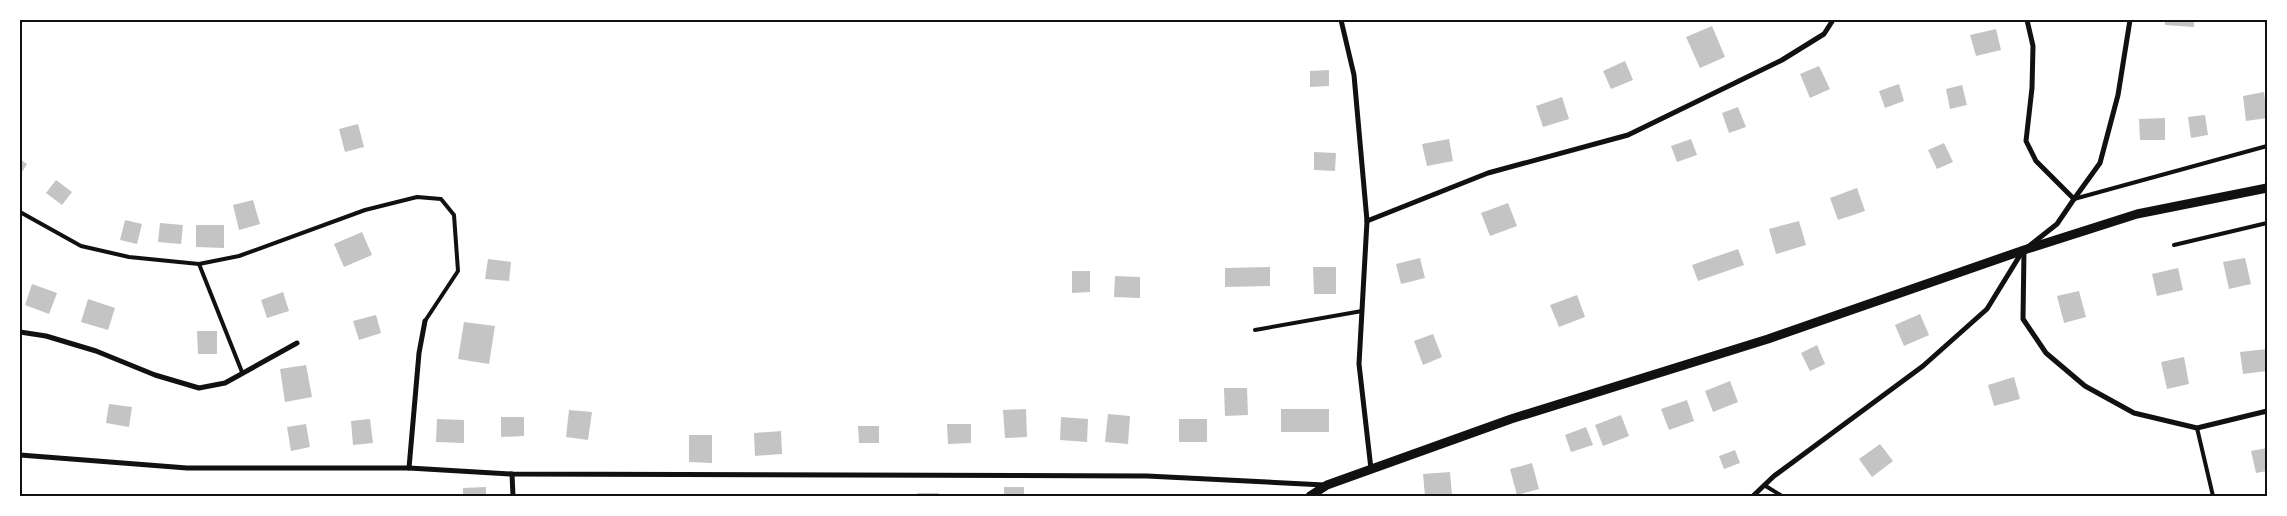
<svg xmlns="http://www.w3.org/2000/svg" width="2287" height="516" font-family="Montserrat,sans-serif">
	<style>
		.building { fill: #c4c4c4 }
		.lines { fill: none; stroke-linecap: round; stroke-linejoin: round }
		.service { stroke: #111; stroke-width: 4 }
		.minor { stroke: #111; stroke-width: 5 }
		.tertiary { stroke: #111; stroke-width: 9 }
		.neatline { fill: none; stroke: #111; stroke-width: 2 }
	</style>
	<rect width="100%" height="100%" fill="#fff"/>
	<!-- building -->
	<g class="building">
		<polygon points="2165,20 2194,20 2194,27 2165,25"/>
		<polygon points="1712,26 1725,57 1700,68 1686,37"/>
		<polygon points="1996,29 2001,50 1976,56 1970,35"/>
		<polygon points="1625,61 1633,80 1611,89 1603,71"/>
		<polygon points="1819,66 1830,89 1810,98 1800,74"/>
		<polygon points="1329,70 1329,86 1310,87 1310,71"/>
		<polygon points="1899,84 1904,101 1885,108 1879,91"/>
		<polygon points="1962,85 1967,105 1950,109 1946,89"/>
		<polygon points="2264,92 2267,118 2246,121 2243,96"/>
		<polygon points="1562,97 1569,119 1543,127 1536,106"/>
		<polygon points="1738,107 1746,127 1729,133 1722,113"/>
		<polygon points="2205,115 2208,135 2191,138 2188,117"/>
		<polygon points="2165,118 2165,140 2140,140 2139,119"/>
		<polygon points="358,124 364,147 345,152 339,129"/>
		<polygon points="1449,139 1453,161 1427,166 1422,144"/>
		<polygon points="1691,139 1697,155 1677,162 1671,146"/>
		<polygon points="1944,143 1953,162 1937,169 1928,150"/>
		<polygon points="1314,152 1336,153 1335,171 1314,170"/>
		<polygon points="20,159 27,164 20,175"/>
		<polygon points="56,180 72,192 62,205 46,193"/>
		<polygon points="1857,188 1865,211 1838,220 1830,198"/>
		<polygon points="253,200 260,224 239,230 233,205"/>
		<polygon points="1508,203 1517,226 1490,236 1481,213"/>
		<polygon points="125,220 142,224 137,244 120,240"/>
		<polygon points="1799,221 1806,245 1776,254 1769,229"/>
		<polygon points="160,223 183,225 181,244 158,242"/>
		<polygon points="196,225 224,225 224,248 196,247"/>
		<polygon points="362,232 372,255 344,267 334,244"/>
		<polygon points="1738,249 1744,265 1698,281 1692,265"/>
		<polygon points="1420,258 1425,278 1401,284 1396,264"/>
		<polygon points="2245,258 2251,284 2229,289 2223,262"/>
		<polygon points="488,259 511,262 509,281 485,279"/>
		<polygon points="1270,267 1270,286 1225,287 1225,268"/>
		<polygon points="1313,267 1336,267 1336,294 1314,294"/>
		<polygon points="2178,268 2183,290 2157,296 2152,274"/>
		<polygon points="1072,271 1090,271 1090,292 1072,293"/>
		<polygon points="1115,276 1140,277 1140,298 1114,297"/>
		<polygon points="32,284 57,293 49,314 25,305"/>
		<polygon points="2079,291 2086,317 2064,323 2057,296"/>
		<polygon points="283,292 289,311 267,318 261,300"/>
		<polygon points="1577,295 1585,317 1559,327 1550,305"/>
		<polygon points="88,299 115,308 108,330 81,322"/>
		<polygon points="1920,314 1929,335 1904,346 1895,325"/>
		<polygon points="376,315 381,333 359,340 353,321"/>
		<polygon points="464,322 495,326 489,364 458,359"/>
		<polygon points="197,331 217,331 217,354 198,354"/>
		<polygon points="1433,334 1442,357 1423,365 1414,341"/>
		<polygon points="1817,345 1825,364 1810,371 1801,353"/>
		<polygon points="2267,349 2267,371 2243,374 2240,352"/>
		<polygon points="2184,357 2189,384 2167,389 2161,362"/>
		<polygon points="306,365 312,397 285,402 280,369"/>
		<polygon points="2014,377 2020,399 1994,406 1988,385"/>
		<polygon points="1730,381 1738,402 1713,412 1705,391"/>
		<polygon points="1224,388 1247,388 1248,415 1225,416"/>
		<polygon points="1687,400 1694,421 1669,430 1661,409"/>
		<polygon points="109,404 132,407 129,427 106,423"/>
		<polygon points="1026,409 1027,437 1005,438 1003,410"/>
		<rect x="1281" y="409" width="48" height="23"/>
		<polygon points="569,410 592,412 588,440 566,437"/>
		<polygon points="1108,414 1130,416 1128,444 1105,442"/>
		<polygon points="1621,415 1629,436 1603,446 1595,425"/>
		<polygon points="501,417 524,417 524,436 501,437"/>
		<polygon points="1061,417 1088,419 1087,442 1060,440"/>
		<polygon points="370,419 373,443 353,445 351,421"/>
		<polygon points="437,419 464,420 464,443 436,442"/>
		<rect x="1179" y="419" width="28" height="23"/>
		<polygon points="306,424 310,447 291,451 287,427"/>
		<polygon points="947,424 971,424 971,443 948,444"/>
		<polygon points="858,426 879,426 879,443 859,443"/>
		<polygon points="1586,427 1593,445 1571,452 1565,435"/>
		<polygon points="781,431 782,454 755,456 754,433"/>
		<polygon points="689,435 712,435 712,463 689,462"/>
		<polygon points="1880,444 1893,461 1872,477 1859,459"/>
		<polygon points="2267,448 2267,471 2256,473 2251,451"/>
		<polygon points="1735,450 1740,463 1724,469 1719,456"/>
		<polygon points="1532,463 1539,489 1517,495 1510,469"/>
		<polygon points="1450,472 1452,495 1425,496 1423,474"/>
		<polygon points="486,487 486,496 463,496 463,488"/>
		<rect x="1004" y="487" width="20" height="9"/>
		<polygon points="917,493 939,493 939,496 916,496"/>
	</g>
	<g class="lines">
		<!-- service -->
		<g class="service">
			<polyline points="2074,199 2267,146"/>
			<polyline points="20,212 81,246 129,257 199,264 239,256 365,210 417,197 441,199 454,215 458,271 425,321"/>
			<polyline points="2174,245 2267,223"/>
			<polyline points="199,264 242,372"/>
			<polyline points="1255,330 1362,311"/>
			<polyline points="2197,428 2213,496"/>
			<polyline points="1764,485 1782,496"/>
		</g>
		<!-- minor -->
		<g class="minor">
			<polyline points="1341,20 1354,75 1367,221 1359,364 1371,469"/>
			<polyline points="2027,20 2033,46 2032,88 2026,141 2036,161 2074,199 2057,224 2024,250 2023,319 2046,353 2085,386 2134,413 2197,428 2267,411"/>
			<polyline points="2074,199 2100,163 2118,95 2130,20"/>
			<polyline points="1367,221 1488,173 1628,135 1782,60 1824,34 1833,20"/>
			<polyline points="20,332 46,336 96,351 155,375 199,388 225,383 297,343"/>
			<polyline points="20,455 187,468 409,468 512,474 1147,476 1324,485"/>
			<polyline points="409,468 419,353 425,321"/>
			<polyline points="512,474 513,496"/>
			<polyline points="1753,496 1774,476 1923,366 1987,309 2022,252"/>
		</g>
		<!-- tertiary -->
		<polyline class="tertiary" points="1310,496 1327,485 1511,419 1768,339 2024,250 2137,214 2267,188"/>
	</g>
	<!-- border -->
	<rect width="2287" height="516" fill="none" stroke="#ffffff" stroke-width="42"/>
	<rect x="21" y="21" width="2245" height="474" class="neatline"/>
</svg>
